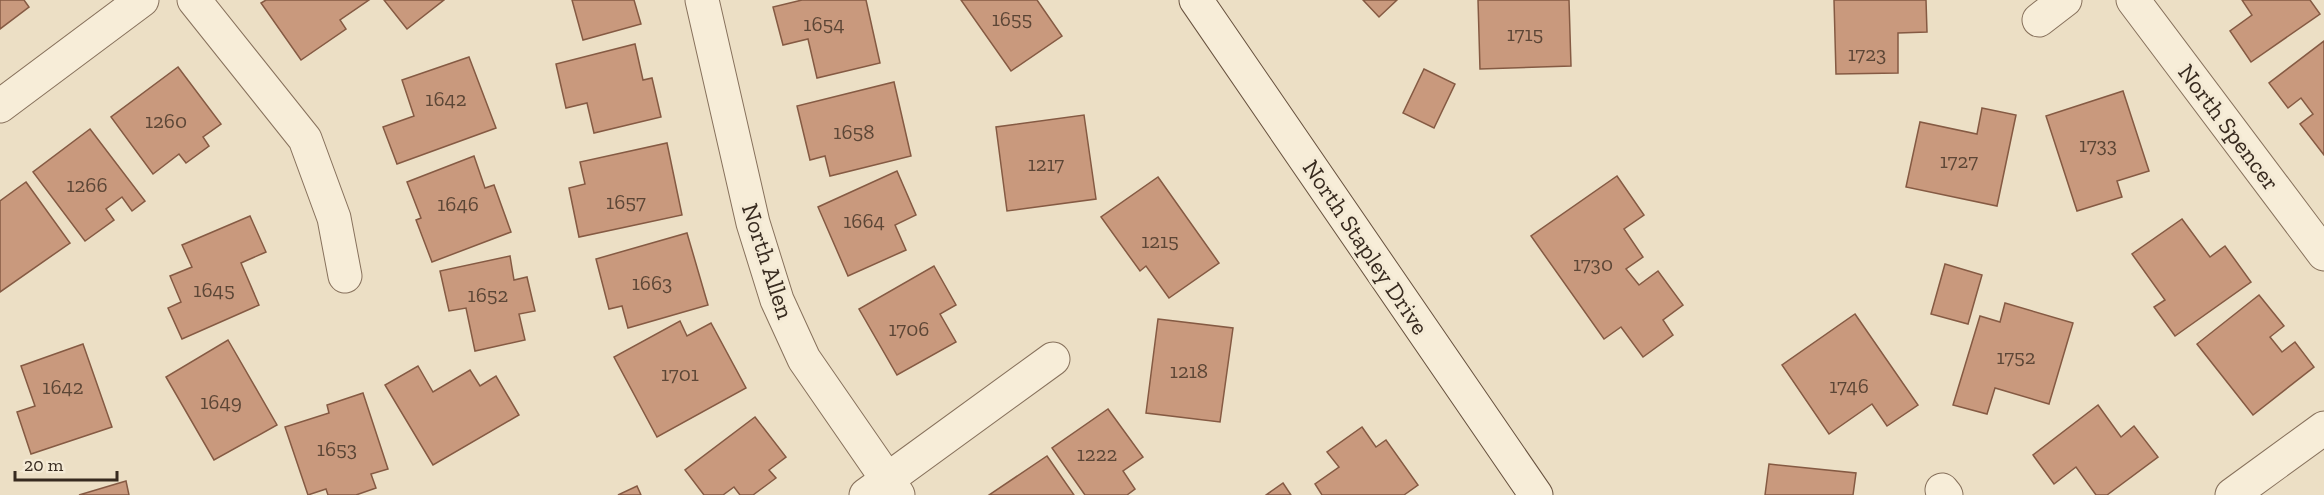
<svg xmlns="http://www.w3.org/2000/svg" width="2324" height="495" font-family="'Zilla Slab',serif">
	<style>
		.building { fill: #c9997d; stroke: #855a43; stroke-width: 1.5 }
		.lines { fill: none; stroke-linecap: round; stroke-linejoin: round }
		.minor-casing { stroke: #87715c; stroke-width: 35 }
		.secondary-casing { stroke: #68523f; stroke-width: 35 }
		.minor { stroke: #f7edd8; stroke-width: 33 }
		.secondary { stroke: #f7edd8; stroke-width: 33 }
		.labels { text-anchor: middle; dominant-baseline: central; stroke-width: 6; stroke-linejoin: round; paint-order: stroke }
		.number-label { font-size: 21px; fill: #5c4636 }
		.street-label { font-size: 24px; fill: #372a1f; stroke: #f4ead5 }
	</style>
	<rect width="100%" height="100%" fill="#ecdfc5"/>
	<!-- building -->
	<g class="building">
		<polygon points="0,0 24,0 29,7 0,29"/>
		<polygon points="266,0 369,0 340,20 346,29 301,60 261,3"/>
		<polygon points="384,0 444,0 407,29"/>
		<polygon points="572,0 634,0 641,24 583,40"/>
		<polygon points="802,0 866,0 880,63 817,78 808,39 783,45 773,7"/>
		<polygon points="961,0 1037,0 1062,36 1011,71"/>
		<polygon points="1363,0 1397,0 1379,17"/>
		<polygon points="1478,0 1569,0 1571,66 1480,69"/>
		<polygon points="1834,0 1926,0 1927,32 1898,33 1898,73 1836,74"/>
		<polygon points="2242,0 2310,0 2320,14 2251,62 2230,31 2252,15"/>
		<polygon points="2324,41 2324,155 2300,124 2313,114 2301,98 2288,108 2269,83"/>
		<polygon points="635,44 643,80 652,78 661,117 594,133 587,103 566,108 556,64"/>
		<polygon points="469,57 496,128 397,164 383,127 414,116 402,80"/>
		<polygon points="178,67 221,124 203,137 209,146 186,163 179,154 153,174 111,117"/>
		<polygon points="1424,69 1455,84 1434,128 1403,113"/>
		<polygon points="894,82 911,156 830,176 825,156 810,160 797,106"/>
		<polygon points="2123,91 2149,171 2117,181 2122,197 2077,211 2046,116"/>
		<polygon points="1982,108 2016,115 1997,206 1906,187 1920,122 1977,134"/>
		<polygon points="1084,115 1096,199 1007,211 996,127"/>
		<polygon points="90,129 145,201 132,211 122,197 106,209 114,220 85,241 33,172"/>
		<polygon points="667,143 682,215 579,237 569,188 585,184 580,162"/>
		<polygon points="474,156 485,188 494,185 511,232 432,262 416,220 421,218 407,182"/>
		<polygon points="897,171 916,215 895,225 906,250 848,276 818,207"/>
		<polygon points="1617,176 1644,215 1624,229 1643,257 1626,269 1639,285 1658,271 1683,305 1663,320 1673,335 1643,357 1621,327 1604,339 1531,236"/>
		<polygon points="1158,177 1219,263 1169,298 1146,266 1140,271 1101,217"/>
		<polygon points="26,182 70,243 0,292 0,201"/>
		<polygon points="250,216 266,252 241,263 259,305 182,339 168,308 181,302 170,276 192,267 182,245"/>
		<polygon points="2182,219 2210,257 2225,246 2251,282 2175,336 2154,307 2165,300 2132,254"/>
		<polygon points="687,233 708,305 628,328 622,306 609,309 596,259"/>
		<polygon points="510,256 514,280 527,277 535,311 519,314 525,340 475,351 466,308 449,311 440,271"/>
		<polygon points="1945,264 1982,275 1968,324 1931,314"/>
		<polygon points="934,266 956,305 940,314 956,342 897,375 859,309"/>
		<polygon points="2259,295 2284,326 2270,337 2282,352 2295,342 2314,367 2253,415 2197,344"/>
		<polygon points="2005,303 2073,323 2049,404 1995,388 1987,414 1953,405 1980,316 2000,322"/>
		<polygon points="1855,314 1918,405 1887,426 1872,404 1829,434 1782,365"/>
		<polygon points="1158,319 1233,328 1220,422 1146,413"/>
		<polygon points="680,321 687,336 711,323 746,388 657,437 614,357"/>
		<polygon points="228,340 277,425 214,460 166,377"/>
		<polygon points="83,344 112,427 31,454 17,412 35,406 21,366"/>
		<polygon points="418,366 433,392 470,370 480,386 496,376 519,415 433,465 385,385"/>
		<polygon points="363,393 388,469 371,474 376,488 356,495 328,495 326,489 308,495 285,427 329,413 327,405"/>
		<polygon points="2098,405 2121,437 2134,426 2158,457 2107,495 2096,495 2076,467 2054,484 2033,455"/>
		<polygon points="1108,409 1143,457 1123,471 1135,489 1127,495 1085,495 1052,448"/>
		<polygon points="755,417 786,457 769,470 776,478 753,495 740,495 734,487 723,495 704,495 685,470"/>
		<polygon points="1362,427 1376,447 1386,440 1418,485 1404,495 1322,495 1315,484 1339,467 1327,452"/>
		<polygon points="1047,456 1074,495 989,495"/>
		<polygon points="1769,464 1856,473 1853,495 1765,495"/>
		<polygon points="126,481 129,495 79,495"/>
		<polygon points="1283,483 1291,495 1266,495"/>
		<polygon points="637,486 641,495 618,495"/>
	</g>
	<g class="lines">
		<!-- minor casing -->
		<g class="minor-casing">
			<g id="minor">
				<polyline points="194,0 305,139 334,218 345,276"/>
				<polyline points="702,0 753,223 777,300 804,359 898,495"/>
				<polyline points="2133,0 2324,254"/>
				<polyline points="2039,20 2065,0"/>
				<polyline points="0,106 142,0"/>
				<polyline points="1942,490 1946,495"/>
				<polyline points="866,495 1053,359"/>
				<polyline points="2232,495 2324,428"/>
			</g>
		</g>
		<!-- secondary casing -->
		<g class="secondary-casing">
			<polyline id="secondary" points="1196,0 1536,495"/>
		</g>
		<!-- minor -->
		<use href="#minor" class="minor"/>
		<!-- secondary -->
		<use href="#secondary" class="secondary"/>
	</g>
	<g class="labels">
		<!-- number labels -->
		<g class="number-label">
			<text x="1012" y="18">1655</text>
			<text x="824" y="23">1654</text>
			<text x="1525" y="33">1715</text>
			<text x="1867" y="53">1723</text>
			<text x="446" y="98">1642</text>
			<text x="166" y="120">1260</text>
			<text x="854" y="131">1658</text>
			<text x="2098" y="144">1733</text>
			<text x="1959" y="160">1727</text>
			<text x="1046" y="163">1217</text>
			<text x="87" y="184">1266</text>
			<text x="626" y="201">1657</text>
			<text x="458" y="203">1646</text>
			<text x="864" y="220">1664</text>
			<text x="1160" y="240">1215</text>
			<text x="1593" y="263">1730</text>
			<text x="652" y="282">1663</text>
			<text x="214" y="289">1645</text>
			<text x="488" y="294">1652</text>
			<text x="909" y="328">1706</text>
			<text x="2016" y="356">1752</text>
			<text x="1189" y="370">1218</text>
			<text x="680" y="373">1701</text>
			<text x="1849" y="385">1746</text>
			<text x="63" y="386">1642</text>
			<text x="221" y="401">1649</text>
			<text x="337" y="448">1653</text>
			<text x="1097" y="453">1222</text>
		</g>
		<!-- street labels -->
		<g class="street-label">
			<text transform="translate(2229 127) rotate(53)">North Spencer</text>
			<text transform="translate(1366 247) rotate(56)">North Stapley Drive</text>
			<text transform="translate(768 261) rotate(72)">North Allen</text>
		</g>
	</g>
	<!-- scale -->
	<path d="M15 471v9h102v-9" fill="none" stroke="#372a1f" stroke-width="3"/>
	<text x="24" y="471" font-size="18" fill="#372a1f" stroke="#f4ead5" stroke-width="4.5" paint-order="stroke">20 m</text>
</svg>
